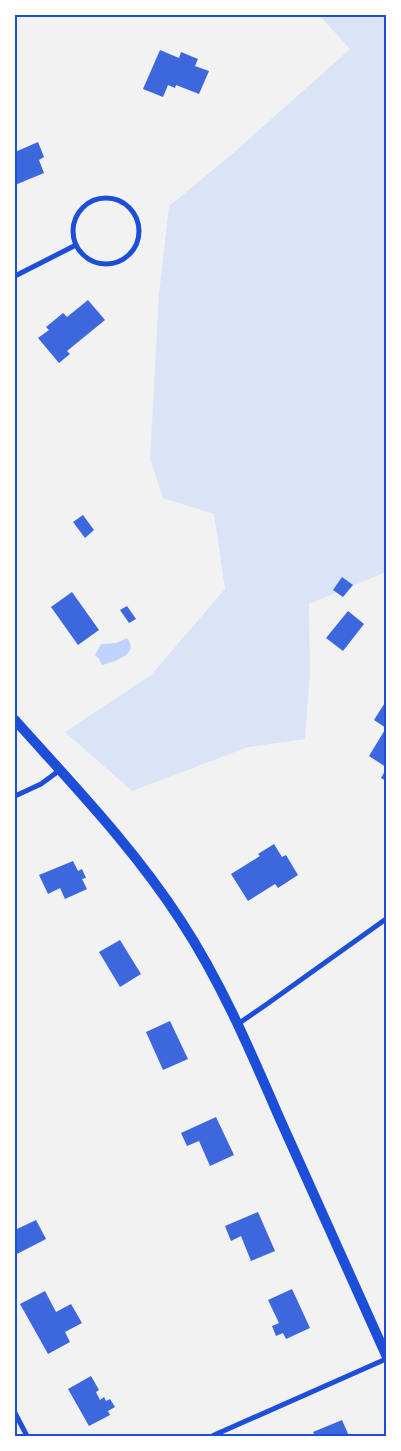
<svg xmlns="http://www.w3.org/2000/svg" width="401" height="1451" font-family="'Alegreya Sans',sans-serif">
	<style>
		.green { fill: #dbe4f7 }
		.water { fill: #bfd3fe }
		.building { fill: #3d67dc }
		.lines { fill: none; stroke-linecap: round; stroke-linejoin: round }
		.minor { stroke: #1d4ed8; stroke-width: 5 }
		.secondary { stroke: #1d4ed8; stroke-width: 10 }
		.neatline { fill: none; stroke: #1d4ed8; stroke-width: 2 }
	</style>
	<rect width="100%" height="100%" fill="#f2f2f2"/>
	<!-- green -->
	<polygon class="green" points="319,15 386,15 386,572 309,604 310,673 305,739 248,747 132,791 65,732 151,675 225,589 214,514 163,498 150,459 159,293 169,206 230,156 350,49"/>
	<!-- water -->
	<path class="water" d="M127,638c14,16 -14,24 -25,27l-3,-6 -4,-4 6,-11 15,-1z"/>
	<!-- building -->
	<g class="building">
		<polygon points="160,50 179,58 181,52 198,59 195,66 209,71 199,94 176,85 175,88 168,85 163,97 143,89"/>
		<polygon points="38,142 44,157 39,160 44,173 15,185 15,152"/>
		<polygon points="88,300 105,320 67,351 70,354 59,363 38,338 49,330 46,327 63,313 67,317"/>
		<polygon points="83,515 94,530 85,538 73,522"/>
		<polygon points="342,577 353,585 343,597 333,590"/>
		<polygon points="72,592 99,630 78,645 51,607"/>
		<polygon points="127,606 136,619 129,623 120,610"/>
		<polygon points="348,611 364,624 343,651 326,638"/>
		<polygon points="386,701 386,728 374,720"/>
		<polygon points="386,728 386,767 369,756"/>
		<polygon points="386,769 386,781 381,778"/>
		<polygon points="274,844 282,857 286,855 298,875 278,888 275,884 248,901 231,874 260,856 258,854"/>
		<polygon points="73,861 78,871 82,869 86,878 82,879 87,889 65,899 60,888 48,894 39,875"/>
		<polygon points="120,940 141,974 120,987 99,952"/>
		<polygon points="170,1021 188,1059 163,1070 146,1032"/>
		<polygon points="216,1117 234,1155 210,1166 199,1141 187,1146 181,1133"/>
		<polygon points="258,1212 275,1251 251,1261 241,1236 231,1241 225,1226"/>
		<polygon points="36,1220 46,1239 15,1255 15,1230"/>
		<polygon points="292,1289 310,1328 286,1339 283,1333 276,1336 272,1326 279,1323 268,1300"/>
		<polygon points="45,1291 56,1312 71,1304 82,1323 65,1332 70,1342 48,1354 20,1304"/>
		<polygon points="91,1376 99,1390 96,1392 100,1400 104,1397 106,1401 110,1399 115,1407 108,1411 110,1415 89,1426 68,1389"/>
		<polygon points="342,1420 349,1436 315,1436 313,1432"/>
	</g>
	<g class="lines">
		<!-- minor -->
		<g class="minor">
			<circle cx="106" cy="231" r="33"/>
			<polyline points="15,276 76,245"/>
			<polyline points="15,796 41,784 60,770"/>
			<polyline points="238,1024 267,1004 386,919"/>
			<polyline points="15,1413 27,1436"/>
			<polyline points="212,1436 386,1359"/>
		</g>
		<!-- secondary -->
		<path class="secondary" d="M15,720c58,65 119,128 166,201 40,61 69,129 98,196 36,79 71,159 107,238"/>
	</g>
	<!-- border -->
	<rect width="401" height="1451" fill="none" stroke="#ffffff" stroke-width="32"/>
	<rect x="16" y="16" width="369" height="1419" class="neatline"/>
</svg>
